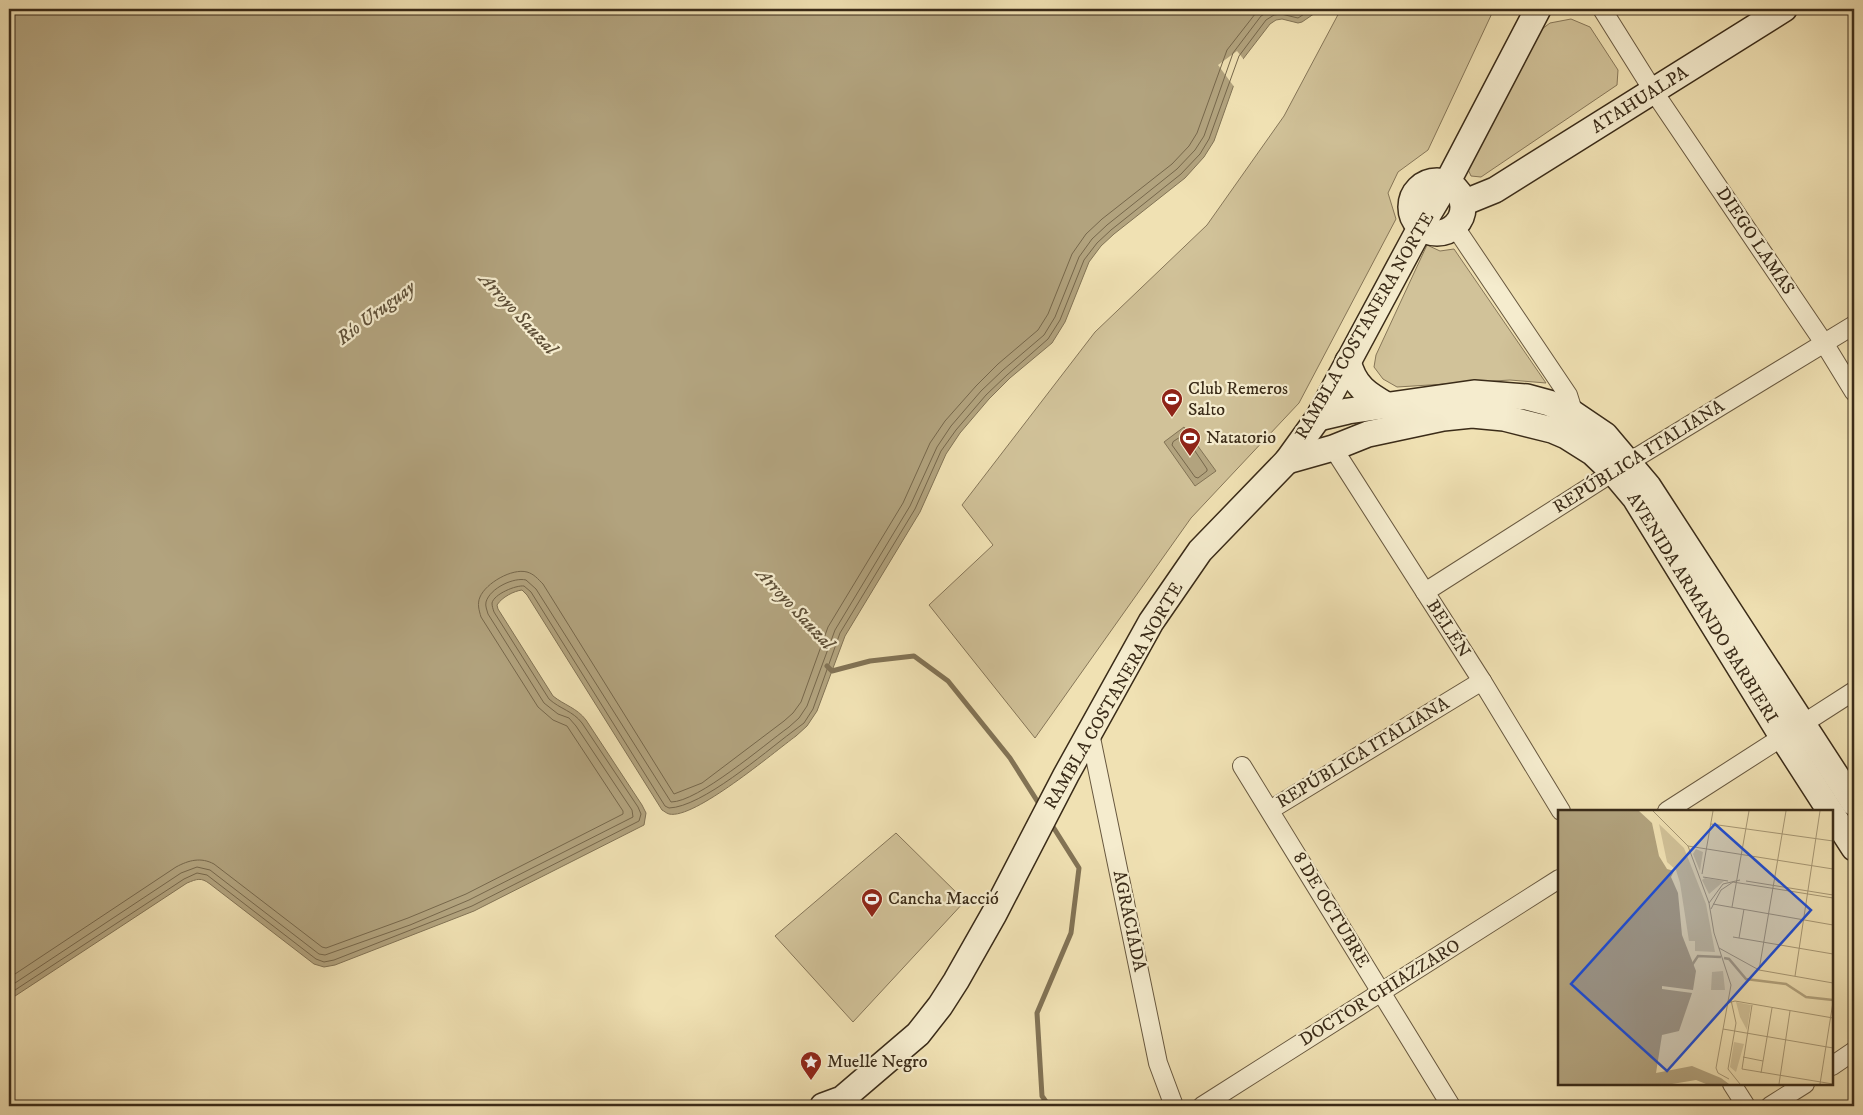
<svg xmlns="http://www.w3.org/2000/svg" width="1863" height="1115" font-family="'IM FELL DW Pica',serif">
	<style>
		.green { fill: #d1c299; stroke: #867658 }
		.water { fill: #b2a37e; stroke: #827355 }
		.pier { fill: #f0e1b3 }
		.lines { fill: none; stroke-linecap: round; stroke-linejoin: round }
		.shore { stroke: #76674b; stroke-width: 1 }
		.stream { stroke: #827355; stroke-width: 5 }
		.street-casing { stroke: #68583f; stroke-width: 20 }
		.secondary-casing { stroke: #3a2b18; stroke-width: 28 }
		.street { stroke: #f5ecce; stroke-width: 18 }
		.secondary { stroke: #f5ecce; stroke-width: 25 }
		.labels { text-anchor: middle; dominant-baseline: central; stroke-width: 4.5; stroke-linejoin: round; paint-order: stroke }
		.street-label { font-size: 18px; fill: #3a2b18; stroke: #f5ecce }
		.poi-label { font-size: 18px; fill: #3a2b18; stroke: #f5ecce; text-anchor: start }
		.water-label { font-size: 19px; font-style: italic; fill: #5e4f37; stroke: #f5ecce }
		.inset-river { fill: none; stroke: #b2a37e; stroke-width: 2.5 }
		.inset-road { fill: none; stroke: #a79875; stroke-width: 1 }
		.view { fill: #1d4ed8; fill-opacity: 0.15; stroke: #1d4ed8; stroke-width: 2.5 }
		.inset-edge { fill: none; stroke: #3a2b18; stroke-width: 2.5 }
	</style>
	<rect width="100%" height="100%" fill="#f0e1b3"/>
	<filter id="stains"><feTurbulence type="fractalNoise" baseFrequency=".004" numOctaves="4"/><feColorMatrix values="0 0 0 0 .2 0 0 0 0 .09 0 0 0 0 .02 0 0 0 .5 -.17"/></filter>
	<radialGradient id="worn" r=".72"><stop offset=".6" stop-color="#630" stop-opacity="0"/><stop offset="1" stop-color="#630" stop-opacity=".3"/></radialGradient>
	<!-- green -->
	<g class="green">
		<polygon points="1341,9 1494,9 1428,150 1398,172 1388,193 1396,219 1299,403 1191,518 1035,738 929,605 993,545 962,505 1095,332 1207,225 1284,116"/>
		<polygon points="1571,19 1590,27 1618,70 1617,85 1481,177 1471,176 1466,165 1538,32 1550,23"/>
		<polygon points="1427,245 1440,251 1454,249 1546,383 1510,380 1397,387 1383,379 1374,367 1376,355"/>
		<polygon points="896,833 965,901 853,1022 775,936"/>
	</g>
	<!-- water -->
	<g class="water">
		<path d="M9,9h1312l-19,13 -4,1 -16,-4 -6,1 -6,4 -27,35 -29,82 -10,16 -19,21 -71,56 -13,12 -12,16 -24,60 -13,21 -42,35 -21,21 -29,34 -14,21 -26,58 -75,124 -28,75 -10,15 -11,10c-22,16 -102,84 -127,78 -3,-1 -5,-3 -7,-4l-135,-215 -5,-5c-8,1 -20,7 -25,15l1,4 55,87c11,9 24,12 33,24l56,85 4,8 -2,12 -170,86 -139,54 -11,2 -10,-3 -104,-80c-9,-7 -13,-5 -23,-1l-178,117z"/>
		<polygon points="1184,427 1216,471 1195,486 1164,442"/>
	</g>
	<!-- pier -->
	<polygon class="pier" points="1237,51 1245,61 1235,88 1218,65"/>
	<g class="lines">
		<!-- shore -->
		<g class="shore">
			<polygon points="1182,436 1185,436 1207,469 1207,471 1198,478 1195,477 1172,445 1173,442"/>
			<path d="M9,978l167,-111c13,-7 25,-10 38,-3l108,83 4,1 82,-30 58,-24 157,-80v-3l-56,-85 -14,-6 -15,-13 -57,-90c-2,-7 -4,-13 -1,-20 6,-14 32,-29 47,-25 7,2 11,7 16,12l131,210 28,-11 82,-62 9,-8 8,-11 27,-75 75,-124 27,-60 15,-22 31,-35 22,-22 40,-34 10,-16 24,-60 14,-20 16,-15 70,-55 17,-18 8,-13 30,-83 32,-41"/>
			<path d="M9,987l172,-114 16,-6 13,3 109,84 6,1 85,-30 59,-25 164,-83 -1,-7 -56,-84 -7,-8 -11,-4 -14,-11 -56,-89c-1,-4 -3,-8 -2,-12 4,-14 28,-25 40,-22l10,9 135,213c27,0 93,-57 118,-75l10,-9 8,-12 28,-76 75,-124 27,-59 14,-21 30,-35 22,-21 41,-35 11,-18 24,-60 13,-18 15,-14 70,-56 18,-19 9,-14 29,-83 28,-37 12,-7"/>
			<path d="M9,994l175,-115 13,-6 10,2 109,84 8,3 10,-2 138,-54 167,-85 2,-7 -3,-7 -56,-84c-9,-12 -22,-14 -33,-24l-55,-87c-1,-3 -2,-6 -2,-9 2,-9 24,-18 32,-17l7,6 134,214 4,2c33,-1 95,-55 123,-76l12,-9 9,-14 27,-76 75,-124 26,-58 15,-21 30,-35 21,-20 41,-36 12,-19 24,-60 13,-17 14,-13 70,-56 19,-20 9,-15 30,-83 27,-36 8,-5 7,-1 17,4 14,-9"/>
		</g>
		<!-- stream -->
		<g class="stream">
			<polyline points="827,666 832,671 870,661 914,656 948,681 1010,758 1041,807"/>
			<polyline points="1049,1106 1042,1096 1037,1013 1071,933 1079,868 1050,822"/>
		</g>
		<!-- street casing -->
		<g class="street-casing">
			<g id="street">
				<polyline points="1602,9 1654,92 1824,343 1854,392"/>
				<polyline points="1455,227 1568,395 1574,414 1572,421"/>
				<polyline points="1333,448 1482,681 1561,811"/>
				<polyline points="1425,592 1629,462 1854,325"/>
				<polyline points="1090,733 1158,1063 1174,1106"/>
				<polyline points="1242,766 1451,1106"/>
				<polyline points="1270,810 1482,681"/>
				<polyline points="1667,811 1854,691"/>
				<polyline points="1832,1066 1854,1051"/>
				<polyline points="1732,1084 1746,1106"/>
				<polyline points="1202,1106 1559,879"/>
				<polyline points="1770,1106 1805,1084"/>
			</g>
		</g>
		<!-- secondary casing -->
		<g class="secondary-casing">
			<g id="secondary">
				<circle cx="1437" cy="207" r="26"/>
				<polyline points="1463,203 1495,190 1784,9"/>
				<path d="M1348,361c6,25 19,33 40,45"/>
				<polyline points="1318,418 1348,411 1474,393 1527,397 1549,403 1574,414 1605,435 1648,486 1854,803"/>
				<polyline points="1287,461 1333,448 1368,434 1443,418 1472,415 1504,418 1552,430 1566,436 1593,453 1614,473 1635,498 1783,738 1830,811"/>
				<polyline points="1832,814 1854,848"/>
				<polyline points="823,1106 842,1099 918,1034 940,1006 956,981 994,914 1066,775 1151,622 1200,551 1287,461 1318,418 1420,228 1447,183 1538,9"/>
			</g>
		</g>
		<!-- street -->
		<use href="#street" class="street"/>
		<!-- secondary -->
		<use href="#secondary" class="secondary"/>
	</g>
	<!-- icons -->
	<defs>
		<g id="stadium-pin" transform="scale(1.125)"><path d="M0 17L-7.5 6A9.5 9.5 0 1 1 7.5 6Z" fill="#8f2418" stroke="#f5ecce"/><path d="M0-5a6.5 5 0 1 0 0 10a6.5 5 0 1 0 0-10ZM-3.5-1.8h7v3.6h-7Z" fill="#fff"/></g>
		<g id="sight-pin" transform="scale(1.125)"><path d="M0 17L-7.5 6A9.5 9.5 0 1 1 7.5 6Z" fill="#8f2418" stroke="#f5ecce"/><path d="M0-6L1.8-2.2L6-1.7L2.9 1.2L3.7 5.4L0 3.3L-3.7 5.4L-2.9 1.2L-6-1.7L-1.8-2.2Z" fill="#fff"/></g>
	</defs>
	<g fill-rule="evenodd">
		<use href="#stadium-pin" x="1172" y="399"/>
		<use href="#stadium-pin" x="1190" y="438"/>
		<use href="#stadium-pin" x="872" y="899"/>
		<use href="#sight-pin" x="811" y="1062"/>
	</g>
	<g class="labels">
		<!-- street labels -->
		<g class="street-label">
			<text transform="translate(1640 100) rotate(-32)">ATAHUALPA</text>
			<text transform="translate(1755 241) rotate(56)">DIEGO LAMAS</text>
			<text transform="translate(1365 326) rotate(-60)">RAMBLA COSTANERA NORTE</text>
			<text transform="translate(1639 457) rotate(-32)">REPÚBLICA ITALIANA</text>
			<text transform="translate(1702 608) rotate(58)">AVENIDA ARMANDO BARBIERI</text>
			<text transform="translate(1448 629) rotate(57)">BELÉN</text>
			<text transform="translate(1114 696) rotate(-60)">RAMBLA COSTANERA NORTE</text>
			<text transform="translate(1363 753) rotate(-31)">REPÚBLICA ITALIANA</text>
			<text transform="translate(1331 910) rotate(59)">8 DE OCTUBRE</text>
			<text transform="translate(1129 921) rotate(78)">AGRACIADA</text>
			<text transform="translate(1380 993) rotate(-32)">DOCTOR CHIAZZARO</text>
		</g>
		<!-- poi labels -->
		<g class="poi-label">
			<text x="1188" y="389">Club Remeros<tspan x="1188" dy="21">Salto</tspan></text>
			<text x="1206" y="438">Natatorio</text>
			<text x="888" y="899">Cancha Macció</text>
			<text x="827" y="1062">Muelle Negro</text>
		</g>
		<!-- water labels -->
		<g class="water-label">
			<text transform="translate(376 313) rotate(-37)">Río Uruguay</text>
			<text transform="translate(518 314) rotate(47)">Arroyo Sauzal</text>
			<text transform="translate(795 609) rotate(47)">Arroyo Sauzal</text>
		</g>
	</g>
	<!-- overview -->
	<g transform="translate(1558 810)">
		<rect width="275" height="275" fill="#f0e1b3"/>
		<path d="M101,14l25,24 22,56 9,48 -20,-1v-10h-6l-9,-58 -4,-13 -9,-8zM138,39l7,3 -3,19 -7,-17zM147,68l19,3 -15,13 -7,-14zM165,161l2,19h-14l1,-18zM178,192l15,3 -4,25 -7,-13zM176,232l10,2 -8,28 -6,-5z" fill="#d1c299"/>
		<path d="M0,1h81l13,12 7,33 8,13 7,2 -3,6 7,16 4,42 14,36 -3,19 -31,-4v3l30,4 -13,38 -17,4 -6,38 36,-7 29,12 8,6h-23l-10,-4 -24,4h-114z" fill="#b2a37e"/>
		<path class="inset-river" d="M166,148l5,1 17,20 40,5 20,13 27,3M134,155l6,-9 23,1"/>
		<path class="inset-road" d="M95,1l35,35 21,57 5,30 17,52 -15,83 2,5 11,6M153,14l122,17M130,36l145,23M144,64l11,-63M145,67l25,4M188,71l87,14M151,93l14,-19 17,-4M155,94l120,21M174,97l17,-96M153,99l10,-19 12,-8 100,16M175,127l100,17M181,128l5,-29M161,138l40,22 74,13M201,160l27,-159M237,166l25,-165M173,190l5,23 -8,46 12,15M170,193l7,-2 98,17M194,195l-10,64 91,15M165,219l110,19M185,247l20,4M203,263l11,-65M221,274l11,-73M262,274l13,-82"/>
		<path class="view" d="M157,14l96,86 -144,161 -96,-87z"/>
		<rect width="275" height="275" class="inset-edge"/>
	</g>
	<!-- margin -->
	<rect width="1863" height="1115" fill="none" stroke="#f0e1b3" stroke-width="30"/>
	<rect x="10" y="10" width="1843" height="1095" fill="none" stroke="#3a2b18" stroke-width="2.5"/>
	<rect x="15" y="15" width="1833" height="1085" fill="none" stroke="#3a2b18"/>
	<rect width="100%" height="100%" filter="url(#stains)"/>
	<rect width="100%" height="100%" fill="url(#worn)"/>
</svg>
